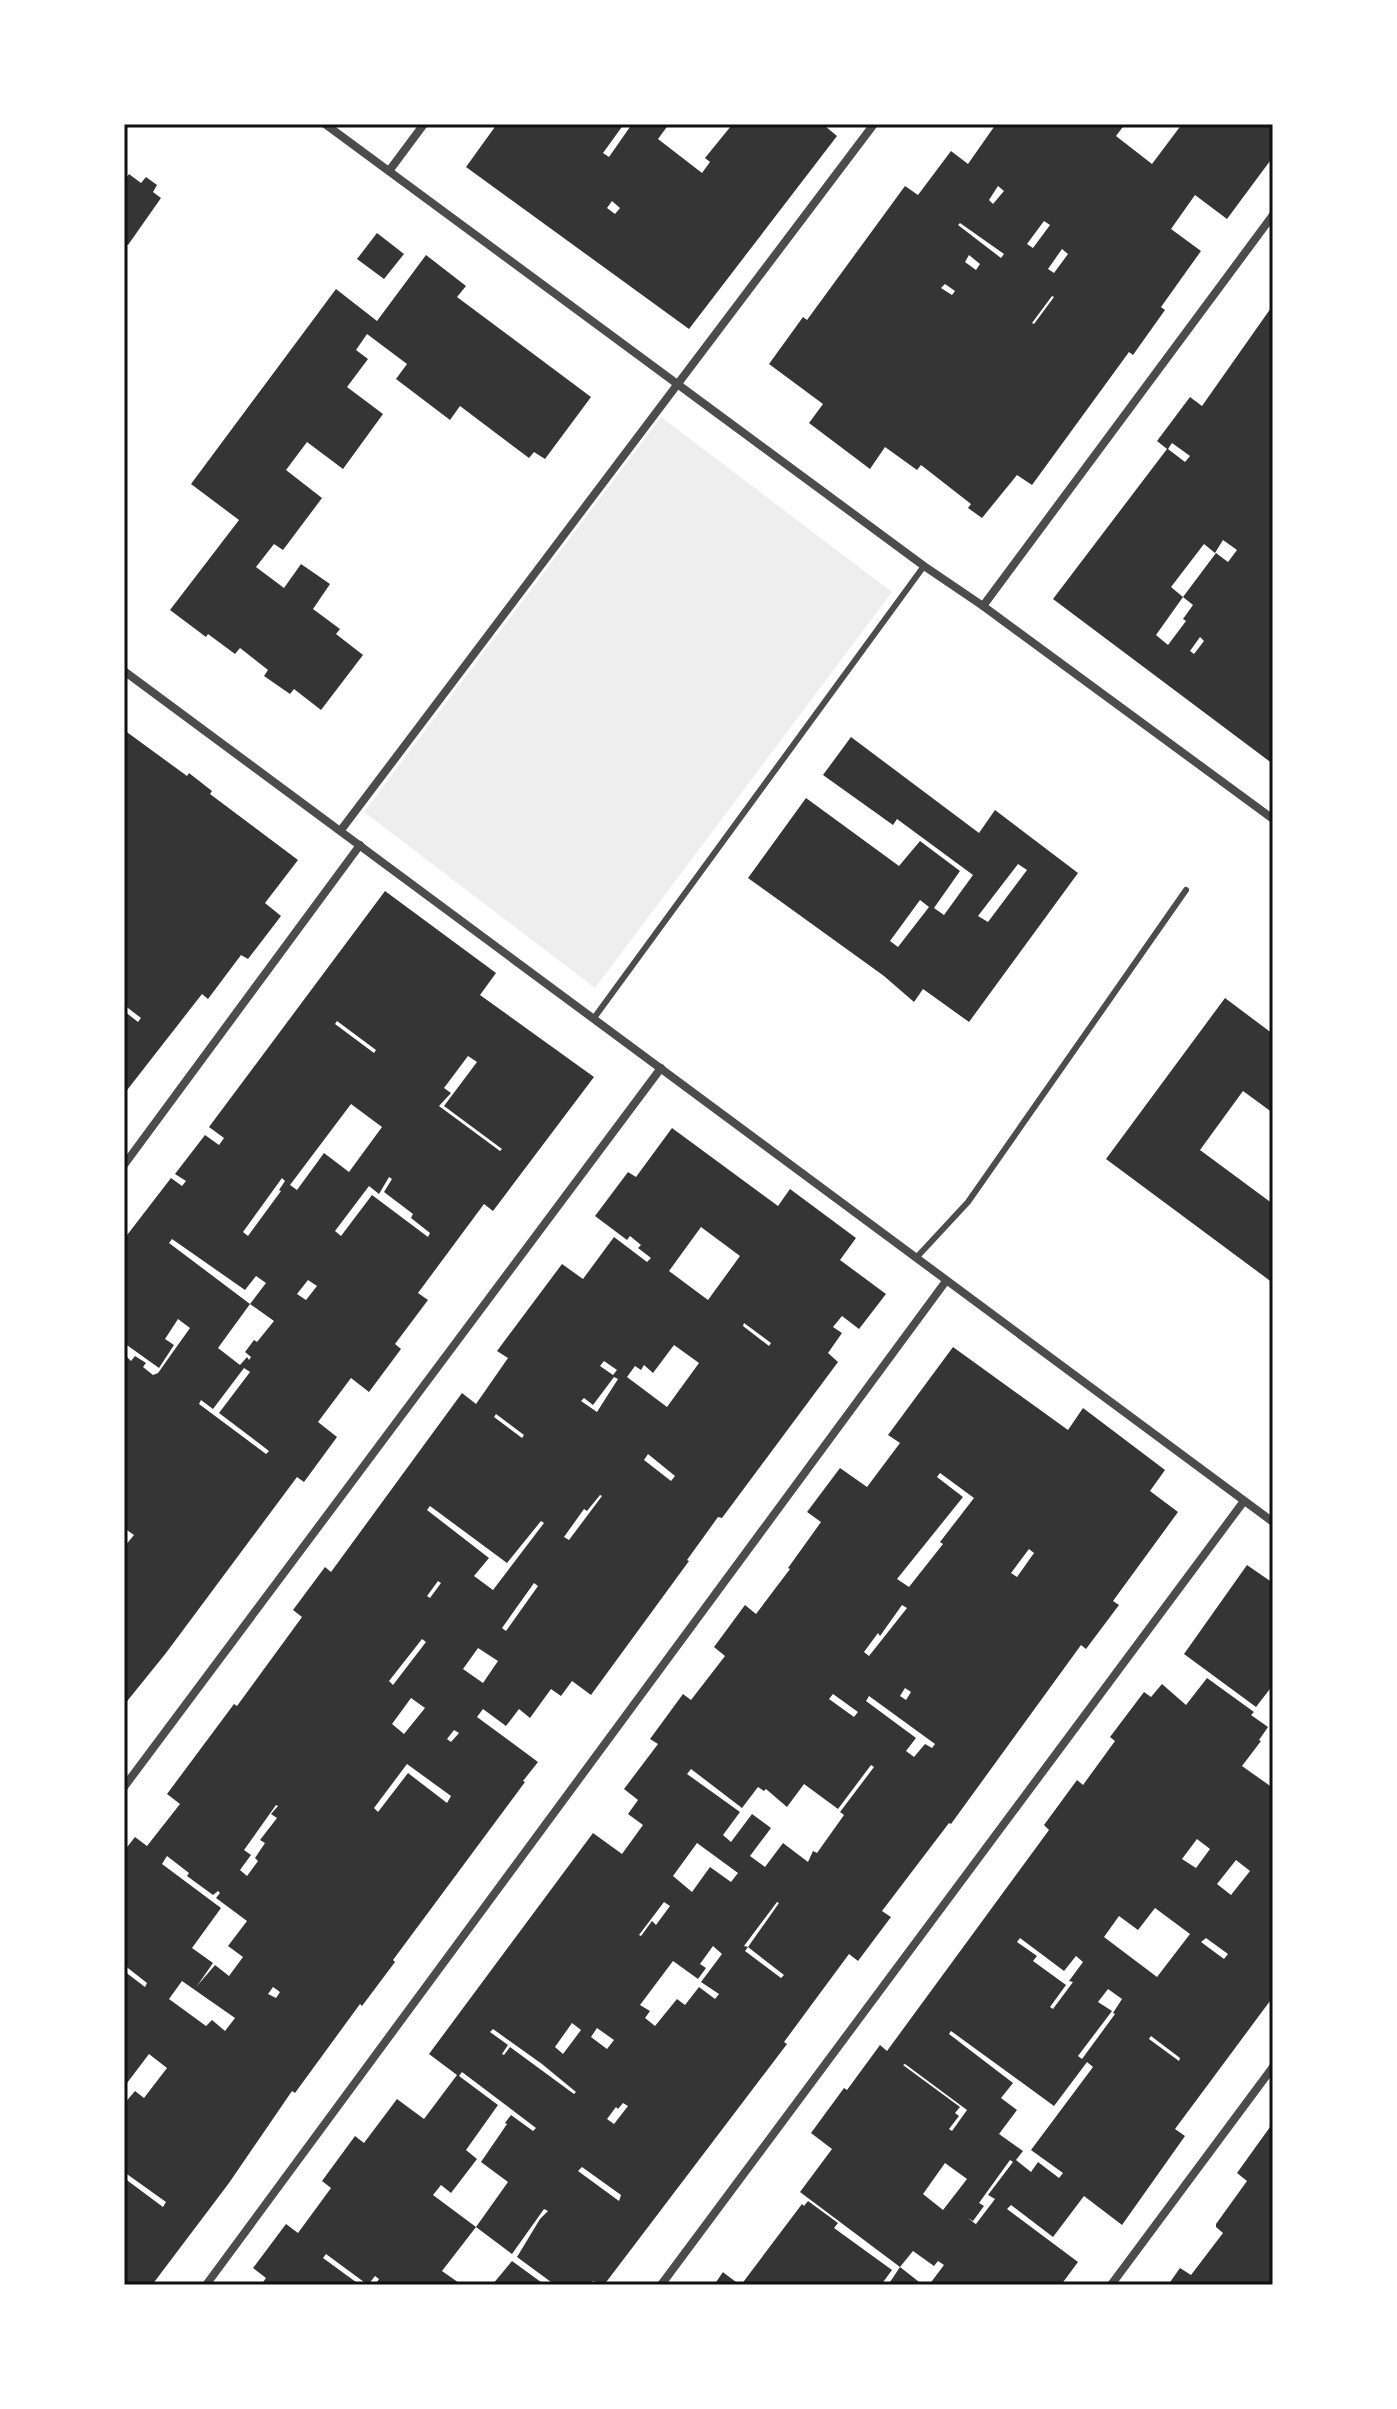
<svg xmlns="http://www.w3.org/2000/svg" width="1397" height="2409" font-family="'Source Sans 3',sans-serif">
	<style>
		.green { fill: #eee }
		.building { fill: #353535; fill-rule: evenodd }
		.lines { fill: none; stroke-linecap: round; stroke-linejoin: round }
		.service { stroke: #4c4c4c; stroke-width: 6 }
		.minor { stroke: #4c4c4c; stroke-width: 8 }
		.neatline { fill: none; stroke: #111; stroke-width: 3 }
	</style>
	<rect width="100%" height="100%" fill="#fff"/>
	<!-- green -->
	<polygon class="green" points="661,417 892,592 595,988 364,812"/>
	<!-- building -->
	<g class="building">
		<path d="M497,124h127l-21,29 6,4 23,-33h37l-11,15 44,34 8,-11 -5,-4 26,-32 -2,-2h98l-2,2 12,10 -148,193 -223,-162zM612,201l8,7 -5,6 -8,-6z"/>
		<path d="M996,124h129l-9,12 36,28 30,-40h91v33l-46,62 -32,-24 -24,34 30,22 -40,56 4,3 -32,45 -4,-3 -97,133 -15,-10 -35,43 -14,-10 3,-4 -50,-39 -4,5 -32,-23 -15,22 -61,-46 14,-19 -54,-40 34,-47 4,3 98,-134 13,9 33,-44 17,13zM998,186l6,5 -11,13 -4,-4zM1044,221l6,4 -17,23 -6,-4zM960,223l44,31 -3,4 -43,-33zM1062,249l6,5 -14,19 -6,-4zM969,255l11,9 -4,6 -11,-8zM945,284l10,7 -3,4 -11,-7zM1052,296l2,1 -20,27 -2,-1z"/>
		<polygon points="129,174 141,183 146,177 157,185 153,192 161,198 128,245 124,242 124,181"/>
		<polygon points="377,233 404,254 384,279 357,259"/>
		<polygon points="426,255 466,286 457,297 591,397 545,459 534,452 529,458 460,406 450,420 396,379 407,364 367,334 356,350 368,359 347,387 383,414 343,469 307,442 286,470 322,498 283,550 274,544 256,567 284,588 301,564 330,584 313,609 340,629 336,634 363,655 321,710 294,689 290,694 264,676 268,670 240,648 235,654 208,634 206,637 170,610 239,520 191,484 336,289 377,321"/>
		<path d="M1273,305v459l-220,-165 114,-150 -10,-8 33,-44 12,9zM1172,443l18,13 -5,6 -17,-13zM1223,540l14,10 -9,12 -12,-9 -33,44 10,8 -10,14 3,2 -18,24 -12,-10 27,-38 -12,-10 33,-43 11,9zM1200,637l4,4 -10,13 -4,-3z"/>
		<polygon points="124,730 187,776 189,773 212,791 210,794 298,860 265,903 281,916 248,959 241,955 208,999 202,994 124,1094 124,1011 138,1022 141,1018 124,1005"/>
		<path d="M851,737l128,96 16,-23 83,63 -109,149 -46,-33 -9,13 -30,-26 -136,-98 58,-80 93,68 21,-25 40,30 -26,37 10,7 29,-40 -76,-56 -4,6 -70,-50zM1018,864l9,6 -39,52 -10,-6zM920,900l9,7 -31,40 -8,-6z"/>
		<path d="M385,891l111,82 -16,22 114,82 -101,134 -9,-7 -66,89 10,7 -33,44 6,5 -32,43 -18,-14 -33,44 19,15 -33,45 -7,-5 -131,176 -42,52v-158l10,-12 -10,-7v-174l7,7 4,-5 11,7 -3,4 10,8 5,-2 32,-45 -12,-9 -13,20 9,6 -15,23 -35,-25v-104l47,-61 11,8 4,-5 -11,-7 30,-39 14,10 5,-7 -15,-11zM337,1021l39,29 -2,3 -39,-29zM468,1056l9,6 -33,44 58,43 -2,2 -61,-45 12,-13 -7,-5zM351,1104l31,23 -33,45 -25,-19 -27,37 -7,-5zM389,1177l3,2 -8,13 29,22 -2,4 19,15 -2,4 -56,-42 -31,41 -6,-5 34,-45 10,8zM282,1178l3,3 -6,9 2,1 -33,45 -5,-4zM172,1239l73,51 11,-14 10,7 -16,21 24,17 -17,21 -3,-2 -9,12 6,5 -2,3 -2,-3 -7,8 -22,-17 32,-44 -81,-61zM308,1280l9,6 -11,14 -9,-6zM244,1368l6,4 -31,41 50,38 -3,3 -67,-50 2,-4 12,9z"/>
		<polygon points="1225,998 1273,1034 1273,1113 1243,1091 1200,1150 1273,1204 1273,1283 1106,1159"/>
		<path d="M672,1128l106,78 12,-17 66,49 -16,22 46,34 -27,35 -17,-13 -9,11 9,6 -14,20 10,9 -116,156 -4,-1 -31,43 2,1 -98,134 -19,-14 -11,15 -10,-7 -21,29 -11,-9 -13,17 -23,-17 -6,8 61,45 -15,19 2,1 -132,178 2,2 -33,44 -2,-2 -65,89 -3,-2 -63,92 -77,102h-28v-107l39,29 3,-5 -42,-30v-68l11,-13 9,7 23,-30 -18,-14 -25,33v-116l21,16 2,-4 -23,-18v-114l11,-14 12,9 33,-42 -13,-10 67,-90 3,2 65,-89 -9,-7 32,-43 6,5 131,-179 14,11 32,-46 -11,-7 65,-87 21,15 31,-42 33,25 4,-4 -13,-10 3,-3 -11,-9 -3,4 -32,-24 33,-44 8,5zM701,1227l39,29 -32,44 -39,-29zM744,1323l27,20 -2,3 -26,-20zM674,1345l25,18 -32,44 -40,-30 8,-11 6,4 3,-5 9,8zM604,1361l13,9 -4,5 -13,-9zM614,1377l4,2 -21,33 -16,-11 3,-3 9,7zM496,1414l28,21 -2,3 -28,-21zM648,1454l27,22 -4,5 -27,-21zM600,1495l2,1 -33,44 -5,-3 20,-28 3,2zM430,1506l77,57 34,-42 3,2 -51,67 -19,-14 15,-18 -62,-48zM438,1581l3,2 -11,15 -3,-2zM534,1583l4,3 -32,45 -4,-3zM422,1639l4,3 -33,43 -4,-4zM478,1648l20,13 -15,22 -20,-14zM411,1698l14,10 -21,26 -12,-10zM454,1730l5,3 -8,9 -4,-3zM407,1764l44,32 -4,7 -39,-30 -30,39 -4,-4zM276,1805l2,1 -7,8 6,4 -17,22 5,3 -10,15 3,3 -11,15 -7,-6 11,-15 -7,-5zM167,1856l22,17 -2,3 26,19 5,-4 2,2 -4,5 31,23 -19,25 15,11 -14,19 -14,-11 -18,21 16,-23 -21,-15 29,-40 -59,-44zM182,1981l53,37 -10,13 -13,-11 -6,6 -37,-27zM273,1987l7,5 -4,6 -8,-4z"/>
		<path d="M953,1347l115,83 15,-22 82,62 -15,21 28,21 -65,89 6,4 -33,44 -5,-4 -130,179 -2,-1 -67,88 9,6 -33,44 -9,-7 -65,88 3,2 -183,241 -11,-4 -4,4h-40l2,-3 -34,-25 23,-38 8,-8 -4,-2 -32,45 -36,-27 -34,44 20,14h-87l4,-6 -4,-3 -7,9 -42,-31 -3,4 37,27h-99l5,-7 -13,-10 33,-44 12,9 33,-45 -9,-7 33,-45 9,7 33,-44 27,20 33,-44 -28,-21 164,-221 29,21 21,-29 -15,-11 10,-14 -14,-11 34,-45 -8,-5 33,-45 8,6 34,-44 -11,-9 31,-42 11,9 34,-45 -2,-1 33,-46 -14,-10 33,-44 27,19 33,-44 -12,-8zM940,1473l34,25 -34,44 3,2 -34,43 -12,-8 66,-82 -26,-20zM1029,1549l5,4 -17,24 -6,-4zM902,1605l5,3 -38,48 -5,-4 14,-19 2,3zM905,1688l6,4 -5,8 -6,-4zM833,1694l25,18 -4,5 -25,-18zM869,1696l66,48 -3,4 -7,-4 -11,13 -8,-6 10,-13 -50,-37zM871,1765l3,2 -34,45 4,3 -27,38 -4,-2 -5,11 -25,-19 -18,24 -15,-11 21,-28 -19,-14 -21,28 -8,-7 17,-23 -53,-38 4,-5 51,39 16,-21 6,4 2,-2 21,18 17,-23 34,25zM697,1843l41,30 -7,9 -21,-15 -18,25 -19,-16zM664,1902l6,4 -14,19 -4,-4 -11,15 -2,-1zM777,1902l2,1 -31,44 -4,-1zM713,1946l9,8 -21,28 18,12 -4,5 -16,-12 -14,18 -8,-6 -22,27 -10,-8 5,-7 -10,-6 33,-44 25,18 8,-11 -6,-4zM748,1947l36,28 -3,3 -36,-27zM572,2023l9,7 -18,24 -8,-7zM597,2028l17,12 -7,9 -16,-12zM493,2029l49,35 34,28 -2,2 -64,-47 -6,8 -2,-1 6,-9 -18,-13zM462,2072l74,56 -3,3 -22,-16 -6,8 2,1 -26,38 27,20 -32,45 -43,-32 8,-10 10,8 26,-34 -11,-9 32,-45 -39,-29zM623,2103l5,3 -14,18 -7,-5 9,-12 2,2zM582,2167l39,28 -2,6 -41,-30z"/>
		<polygon points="1247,1565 1273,1583 1273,1685 1256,1707 1184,1654"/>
		<path d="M1207,1678l47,34 -3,3 17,12 -9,13 2,1 -19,25 31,22v209l-98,132 10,7 -63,89 -38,-29 -31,41 -42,-32 -4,4 71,53 -17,23h-132l15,-20 -6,-4 -4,5 -21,-15 -13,16 23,18h-35l12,-18 -100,-75 32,-43 -21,-16 33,-45 3,2 33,-45 7,6 162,-221 -5,-5 33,-45 6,5 32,-44 -5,-4 34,-45 7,5 11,-13 24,21zM1197,1839l13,10 -14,19 -14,-9zM1236,1860l14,11 -19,24 -14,-11zM1155,1908l35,26 -33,43 -53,-40 15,-21 19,14zM1020,1938l44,33 12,-15 7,6 -14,19 4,1 -20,27 -3,-2 16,-22 -33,-24 4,-5 -20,-14zM1206,1938l22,16 -4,5 -23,-17zM1108,1989l14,10 -9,14 2,1 -33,45 -4,-3 34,-45 -14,-9zM951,2031l103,75 33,-44 6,5 -62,83 32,23 -4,5 -21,-16 -7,10 -15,-12 7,-9 -24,-17 18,-24 -16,-12 12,-15 -64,-49zM1151,2036l29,22 -1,3 -30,-22zM905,2064l62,46 -15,21 -3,-2 10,-13 -4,-3 5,-6 -57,-42zM1010,2160l3,2 -25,33 7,4 -19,25 1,1 -9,-7 5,3 11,-15 -5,-3zM945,2163l22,16 -24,31 -20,-16z"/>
		<polygon points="1270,2127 1273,2130 1273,2285 1168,2285 1180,2268 1191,2275 1223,2233 1216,2227 1216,2224 1247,2181 1237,2173"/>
		<polygon points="808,2201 838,2223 834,2228 892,2270 881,2285 741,2285 802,2204 804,2206"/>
		<polygon points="512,2261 545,2285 492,2285"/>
		<polygon points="723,2272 724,2273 740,2285 714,2285"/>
	</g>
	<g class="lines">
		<!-- service -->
		<g class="service">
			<polyline points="594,1018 924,566"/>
			<polyline points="916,1258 968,1202 1186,890"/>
		</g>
		<!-- minor -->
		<g class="minor">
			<polyline points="325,124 924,566 983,606 1273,819"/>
			<polyline points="389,171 424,124"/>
			<polyline points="983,606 1273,215"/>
			<polyline points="124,671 1273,1522"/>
			<polyline points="341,830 874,124"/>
			<polyline points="124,1165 360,845"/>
			<polyline points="124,1787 661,1068"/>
			<polyline points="206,2285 946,1281"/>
			<polyline points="661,2285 1244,1501"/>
			<polyline points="1111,2285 1273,2067"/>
		</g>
	</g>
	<!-- border -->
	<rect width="1397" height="2409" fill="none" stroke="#ffffff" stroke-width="252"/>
	<rect x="126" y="126" width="1145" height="2157" class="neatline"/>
</svg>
